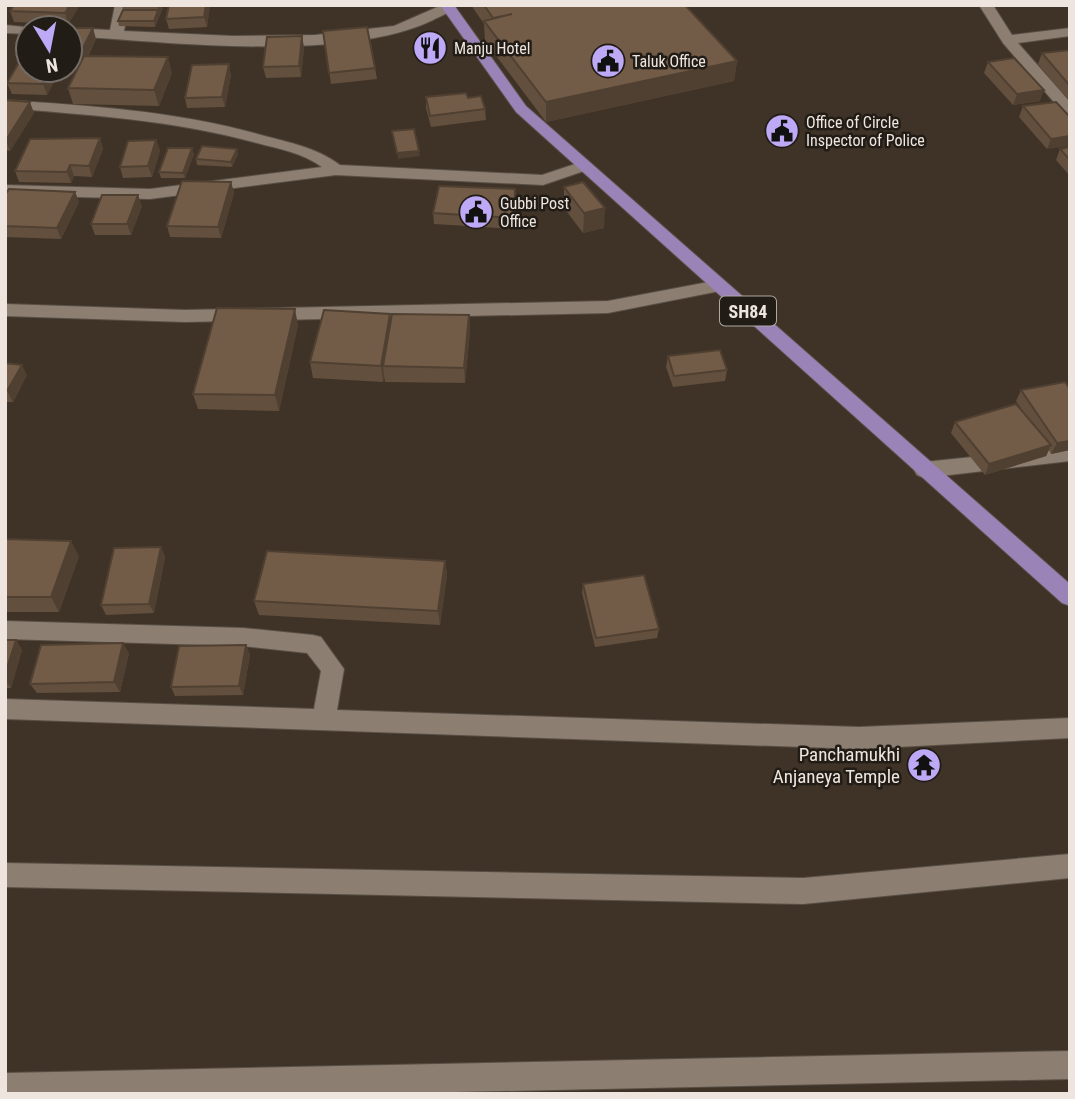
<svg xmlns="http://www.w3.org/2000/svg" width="1075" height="1099" font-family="'Roboto Condensed',sans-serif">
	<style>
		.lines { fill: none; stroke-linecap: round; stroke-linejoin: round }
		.street-casing { stroke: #594f45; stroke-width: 2 }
		.primary-casing { stroke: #594f45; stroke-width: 2 }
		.street { fill: #8c7e71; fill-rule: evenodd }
		.primary { fill: #9983b7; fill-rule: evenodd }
		.wall { fill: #624f3d }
		.shaded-wall { fill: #504032 }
		.building { fill: #725c47; stroke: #504032; stroke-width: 2 }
		.labels { text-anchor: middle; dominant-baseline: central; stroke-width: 5; stroke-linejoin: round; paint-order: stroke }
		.far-poi-label { font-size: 16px; fill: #ede5de; stroke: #211c16; text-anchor: start }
		.shield { fill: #211c16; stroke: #b0a9a2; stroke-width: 2 }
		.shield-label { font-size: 18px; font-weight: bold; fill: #ede5de }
		.poi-label { font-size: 19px; fill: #ede5de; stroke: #211c16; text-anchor: end }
	</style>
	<rect width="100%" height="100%" fill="#3f3327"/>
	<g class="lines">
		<!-- street casing -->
		<g class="street-casing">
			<g id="street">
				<path d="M115,5h14l-5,26 109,5 82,-1 79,-9 48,-21 14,2c-6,6 -16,9 -23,13 -89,43 -264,22 -363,16v-8l40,2z"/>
				<polygon points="979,5 993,5 1012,35 1070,28 1070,36 1018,43 1070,102 1070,116 1065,115 1003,43"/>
				<polygon points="5,25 34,28 28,28 28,34 5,33"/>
				<path d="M5,100c87,6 172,11 256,35 30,8 54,12 79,30l202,10 42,-14 8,5 -2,3 -47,16 -207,-10 -186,24 -145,-4v-10l145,4 172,-22c-19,-14 -43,-18 -65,-24 -83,-23 -167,-28 -252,-35z"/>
				<polygon points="719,280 728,286 725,290 608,313 185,322 5,316 5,304 185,310 608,301"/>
				<polygon points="1070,447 1070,461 924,478 917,475 914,470 917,465 924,462"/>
				<polygon points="5,621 243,628 313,635 321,637 344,669 337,710 859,727 1070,718 1070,738 859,749 5,719 5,699 314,709 321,671 307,653 243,646 5,639"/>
				<polygon points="1070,854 1070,878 803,904 5,887 5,863 803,878"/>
				<polygon points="1070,1051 1070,1079 362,1094 5,1094 5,1073"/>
			</g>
		</g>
		<!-- primary casing -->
		<g class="primary-casing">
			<polygon id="primary" points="440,5 454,5 526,106 1070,584 1070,606 1062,603 516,112"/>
		</g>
		<!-- street -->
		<use href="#street" class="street"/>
		<!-- primary -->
		<use href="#primary" class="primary"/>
	</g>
	<!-- wall -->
	<g class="wall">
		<polygon points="80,5 68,24 14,22 10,11"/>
		<polygon points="122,5 164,5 155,27 119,26 118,21 123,10"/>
		<polygon points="210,5 207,27 169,29 166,19"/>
		<polygon points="471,5 685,5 737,61 734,81 546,122 485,41 484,24"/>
		<polygon points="70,28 96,39 88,56 172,73 159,106 73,104 68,88 80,64 70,64"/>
		<polygon points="323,31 375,68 377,79 331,84"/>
		<polygon points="28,39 28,70 60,70 47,95 12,94 7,83 22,57 20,53"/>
		<polygon points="304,47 301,77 266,78 263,67"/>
		<polygon points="1070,50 1070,102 1038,64 1042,53"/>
		<polygon points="988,62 1040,101 1013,105 984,73"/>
		<polygon points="231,75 225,107 187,108 185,98"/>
		<polygon points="426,97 468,98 485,109 486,120 431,127 426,108"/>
		<polygon points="5,100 34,113 10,151 5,150"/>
		<polygon points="1023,106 1070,117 1047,149 1019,117"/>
		<polygon points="100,138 103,149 92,177 74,176 71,183 19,182 15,171"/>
		<polygon points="156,140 160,151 152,177 123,178 120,167"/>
		<polygon points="1070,147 1070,176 1056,160 1060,149"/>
		<polygon points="194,154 185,178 161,178 159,172"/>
		<polygon points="238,154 232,167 197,165 196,159"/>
		<polygon points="231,182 234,193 221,238 170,237 167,226"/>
		<polygon points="564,187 604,228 583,233 564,208"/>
		<polygon points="75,192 79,202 61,239 5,237 5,195"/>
		<polygon points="515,200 514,229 434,224 433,213"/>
		<polygon points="142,206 131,235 95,235 91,224"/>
		<polygon points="390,314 391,321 469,315 470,330 465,383 385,382 384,376 383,382 313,378 310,362"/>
		<polygon points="298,325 279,411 198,409 193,394"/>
		<polygon points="668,356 727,370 725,381 673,387 666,367"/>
		<polygon points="5,363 27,375 13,402 5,402"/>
		<polygon points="1021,390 1070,450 1051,454 1049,450 1046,456 985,475 951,433 955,422 1024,413 1016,401"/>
		<polygon points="5,539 79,556 59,612 5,612"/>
		<polygon points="161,547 165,557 154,613 106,615 101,605"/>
		<polygon points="445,561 447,575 440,625 259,615 254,601"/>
		<polygon points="583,584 659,629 657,638 595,647 582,593"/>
		<polygon points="5,640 16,640 22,650 11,688 5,688"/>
		<polygon points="246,645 250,655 243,695 175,696 171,687"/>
		<polygon points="129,653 120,692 37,693 30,684"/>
	</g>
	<!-- shaded-wall -->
	<g class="shaded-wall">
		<polygon points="70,5 80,5 68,24 65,13"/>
		<polygon points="157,5 164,5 160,15"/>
		<polygon points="206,5 210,5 207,27 204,17"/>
		<polygon points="158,10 160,15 155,27 154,21"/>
		<polygon points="93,28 96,39 83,64 80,54"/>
		<polygon points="302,36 304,47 301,77 299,66"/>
		<polygon points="168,57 172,73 159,106 154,90"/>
		<polygon points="737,61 734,81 546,122 546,102"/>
		<polygon points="229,64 231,75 225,107 222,97"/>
		<polygon points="50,70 60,70 47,95 43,84"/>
		<polygon points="1044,90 1040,101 1013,105 1017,94"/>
		<polygon points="30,102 34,113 10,151 6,140"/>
		<polygon points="1070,136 1070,146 1047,149 1051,139"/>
		<polygon points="100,138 103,149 92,177 89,166"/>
		<polygon points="156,140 160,151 152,177 148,166"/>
		<polygon points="192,148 194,154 185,178 183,173"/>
		<polygon points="237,149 238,154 232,167 231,162"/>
		<polygon points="419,151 420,156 398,159 397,153"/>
		<polygon points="70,165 74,176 71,183 67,172"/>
		<polygon points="231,182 234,193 221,238 218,227"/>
		<polygon points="75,192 79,202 61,239 57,228"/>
		<polygon points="138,195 142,206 131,235 127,224"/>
		<polygon points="605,208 604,228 583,233 584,213"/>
		<polygon points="295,309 298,325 279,411 275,395"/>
		<polygon points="390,314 392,330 383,366 384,376 383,382 381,366"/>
		<polygon points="469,315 470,330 465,383 464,368"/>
		<polygon points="22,365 27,375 13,402 7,391"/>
		<polygon points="1070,441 1070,450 1051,454 1057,443"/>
		<polygon points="1051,445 1046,456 985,475 989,464"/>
		<polygon points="71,541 79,556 59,612 51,597"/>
		<polygon points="161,547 165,557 154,613 149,604"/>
		<polygon points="445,561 447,575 440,625 438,611"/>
		<polygon points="16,640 22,650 11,688 5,680 5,674"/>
		<polygon points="123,643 129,653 120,692 114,682"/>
		<polygon points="246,645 250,655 243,695 239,686"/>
	</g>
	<!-- building -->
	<g class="building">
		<polygon points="14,5 70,5 65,13 10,11"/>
		<polygon points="169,5 206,5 204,17 166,19"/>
		<polygon points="484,5 685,5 737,61 546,102 484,21 512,14 493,18"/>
		<polygon points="123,10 158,10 154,21 118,21"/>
		<polygon points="367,27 375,68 329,73 323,31"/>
		<polygon points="70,28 93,28 80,54 70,53"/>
		<polygon points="302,36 299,66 263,67 267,37"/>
		<polygon points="28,39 28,53 20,53"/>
		<polygon points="1070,50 1070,86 1042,53"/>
		<polygon points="24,54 28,55 28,70 50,70 43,84 7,83"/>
		<polygon points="84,56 168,57 154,90 68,88"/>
		<polygon points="1014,58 1044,90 1017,94 988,62"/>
		<polygon points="229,64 222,97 185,98 192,65"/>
		<polygon points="466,93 468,98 481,96 485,109 430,116 426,97"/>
		<polygon points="5,100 30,102 6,140 5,140"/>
		<polygon points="1056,102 1070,117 1070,136 1051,139 1023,106"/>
		<polygon points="414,129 419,151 397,153 392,131"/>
		<polygon points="100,138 89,166 70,165 67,172 15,171 30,139"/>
		<polygon points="156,140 148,166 120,167 128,141"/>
		<polygon points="202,146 237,149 231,162 196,159"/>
		<polygon points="1070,147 1070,160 1060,149"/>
		<polygon points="168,148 192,148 183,173 159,172"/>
		<polygon points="182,181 231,182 218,227 167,226"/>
		<polygon points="583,182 605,208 584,213 564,187"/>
		<polygon points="439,186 515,189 514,218 433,213"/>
		<polygon points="9,189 75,192 57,228 5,226 5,195"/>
		<polygon points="102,195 138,195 127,224 91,224"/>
		<polygon points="217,308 295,309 275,395 193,394"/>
		<polygon points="324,310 390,314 381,366 310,362"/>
		<polygon points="392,314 469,315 464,368 383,366"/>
		<polygon points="720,350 727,370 674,376 668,356"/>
		<polygon points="5,363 22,365 7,391 5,391"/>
		<polygon points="1065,382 1070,389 1070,441 1057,443 1021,390"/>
		<polygon points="1016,404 1051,445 989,464 955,422"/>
		<polygon points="5,539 71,541 51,597 5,597"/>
		<polygon points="161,547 149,604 101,605 114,548"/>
		<polygon points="267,551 445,561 438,611 254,601"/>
		<polygon points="644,575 659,629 596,638 583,584"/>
		<polygon points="5,640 16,640 5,674"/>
		<polygon points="123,643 114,682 30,684 41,645"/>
		<polygon points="246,645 239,686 171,687 179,646"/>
	</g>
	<!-- icons -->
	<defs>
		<g id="restaurant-disc" transform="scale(1.75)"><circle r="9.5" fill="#bda9f5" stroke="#211c16"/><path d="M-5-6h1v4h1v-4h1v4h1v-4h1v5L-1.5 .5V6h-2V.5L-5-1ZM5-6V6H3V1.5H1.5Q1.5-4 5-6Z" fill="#111"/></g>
		<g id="civic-disc" transform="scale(1.75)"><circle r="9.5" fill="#bda9f5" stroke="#211c16"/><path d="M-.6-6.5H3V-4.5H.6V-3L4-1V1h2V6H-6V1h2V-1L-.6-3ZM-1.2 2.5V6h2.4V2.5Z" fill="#111"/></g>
		<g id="temple-disc" transform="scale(1.75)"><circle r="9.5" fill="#bda9f5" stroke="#211c16"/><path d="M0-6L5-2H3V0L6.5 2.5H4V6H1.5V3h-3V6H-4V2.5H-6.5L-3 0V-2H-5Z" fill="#111"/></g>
	</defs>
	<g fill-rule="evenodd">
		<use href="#restaurant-disc" x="430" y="48"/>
		<use href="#civic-disc" x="608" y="61"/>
		<use href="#civic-disc" x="782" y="131"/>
		<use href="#civic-disc" x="476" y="212"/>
		<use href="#temple-disc" x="924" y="765"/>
	</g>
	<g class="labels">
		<!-- far-poi labels -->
		<g class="far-poi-label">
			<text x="454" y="48">Manju Hotel</text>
			<text x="632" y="61">Taluk Office</text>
			<text x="806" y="122">Office of Circle<tspan x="806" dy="18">Inspector of Police</tspan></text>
			<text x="500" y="203">Gubbi Post<tspan x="500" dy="18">Office</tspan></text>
		</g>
		<!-- shield labels -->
		<rect class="shield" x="720" y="296.5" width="56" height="29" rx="5"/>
		<g class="shield-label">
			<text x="748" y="311">SH84</text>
		</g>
		<!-- poi labels -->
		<g class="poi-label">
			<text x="900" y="754">Panchamukhi<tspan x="900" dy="22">Anjaneya Temple</tspan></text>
		</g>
	</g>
	<!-- border -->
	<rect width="1075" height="1099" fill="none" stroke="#ede5de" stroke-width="14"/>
	<!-- north arrow -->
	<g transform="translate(49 49) rotate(170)"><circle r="33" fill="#211c16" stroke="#736c66" stroke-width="2"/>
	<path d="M0-5L12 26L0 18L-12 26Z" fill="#bda9f5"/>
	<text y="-10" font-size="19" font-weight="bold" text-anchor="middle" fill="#ede5de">N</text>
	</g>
</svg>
